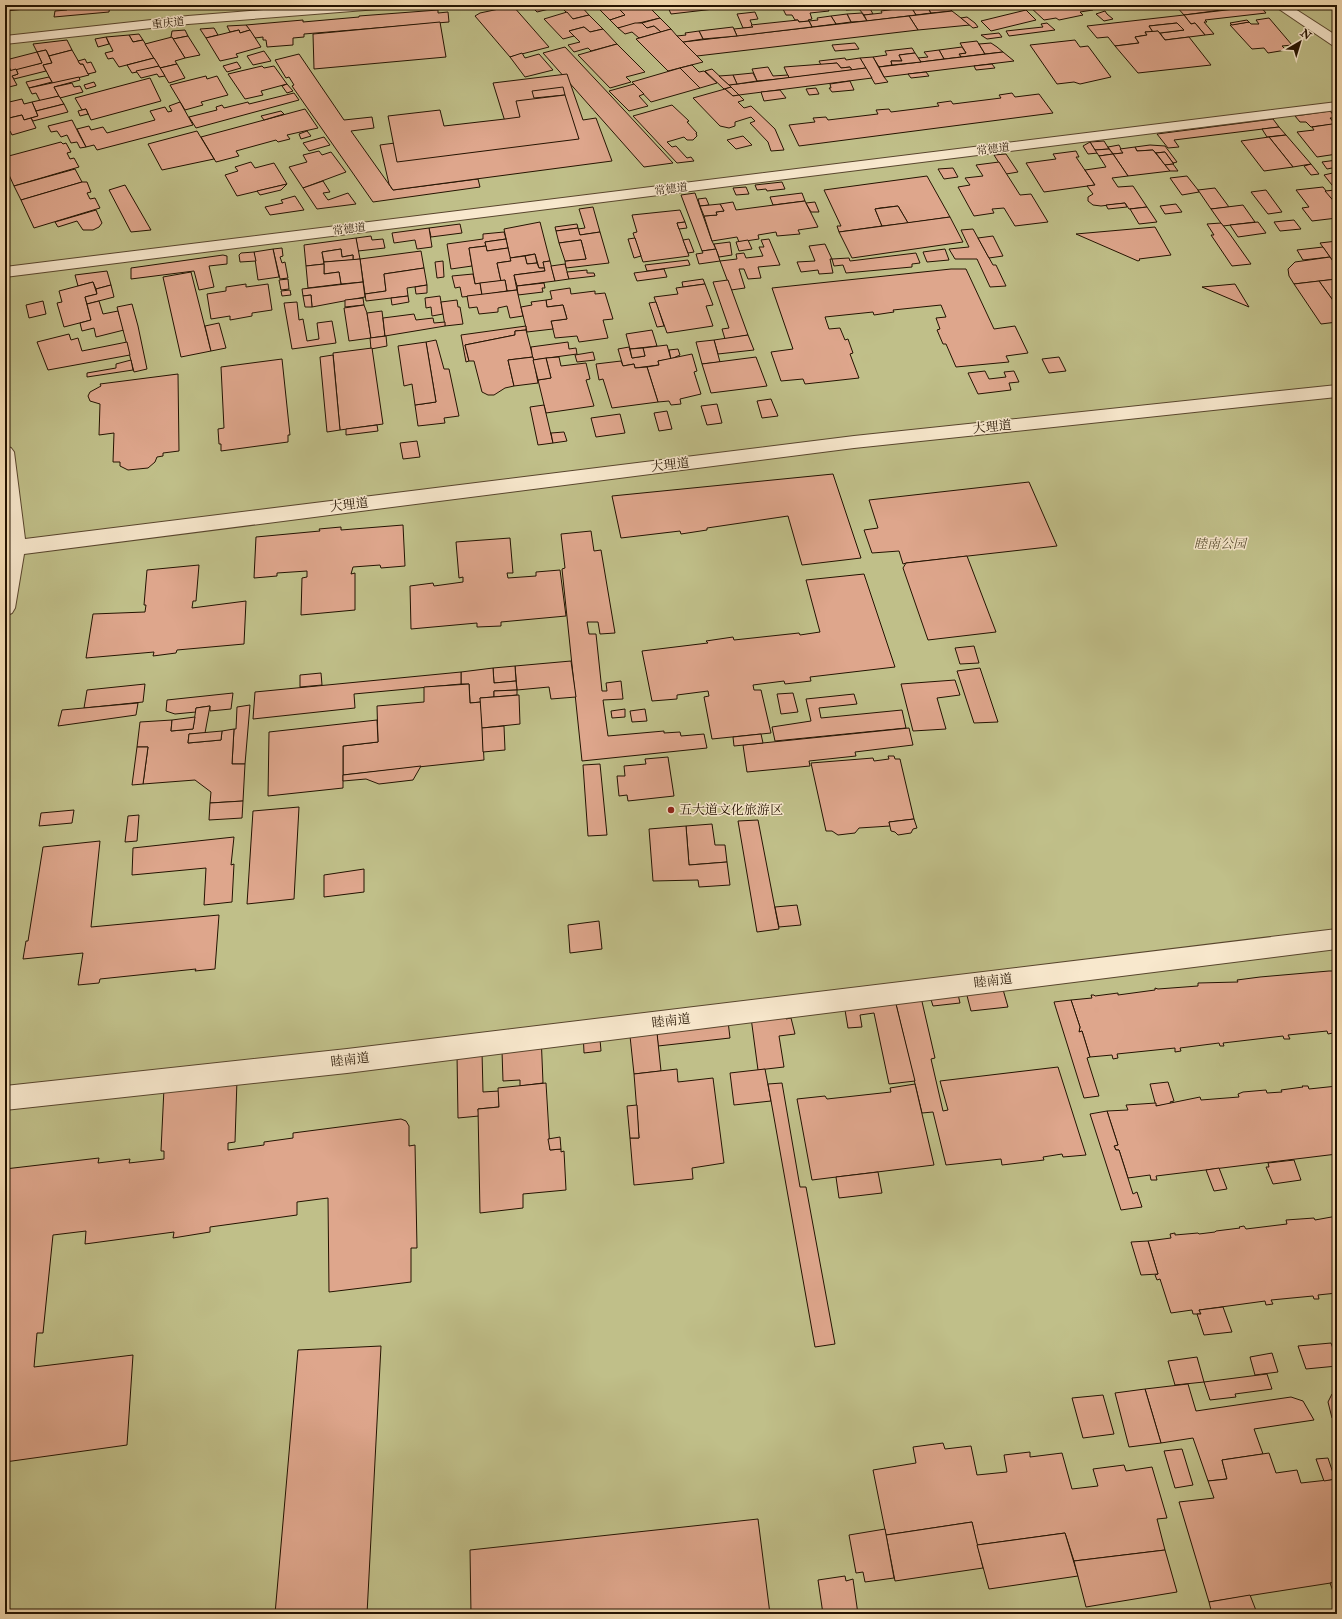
<svg xmlns="http://www.w3.org/2000/svg" width="1342" height="1619" font-family="'IM FELL Double Pica','Noto Serif SC',serif">
	<style>
		.green { fill: #c0bf89; stroke: #726945 }
		.building { fill: #dea68c; stroke: #241301 }
		.lines { fill: none; stroke-linecap: round; stroke-linejoin: round }
		.tertiary-casing { stroke: #58452d; stroke-width: 2 }
		.tertiary { fill: #f8e8cd; fill-rule: evenodd }
		.poi-dot { fill: #8f2418; stroke: #f8e8cd; stroke-width: 1.5 }
		.labels { text-anchor: middle; dominant-baseline: central; stroke-width: 3; stroke-linejoin: round; paint-order: stroke }
		.far-street-label { font-size: 11px; fill: #241301; stroke: #f8e8cd }
		.street-label { font-size: 13px; fill: #241301; stroke: #f8e8cd }
		.park-label { font-size: 13px; font-style: italic; fill: #5b4f31; stroke: #f8e8cd }
		.poi-label { font-size: 13px; fill: #241301; stroke: #f8e8cd; text-anchor: start }
	</style>
	<rect width="100%" height="100%" fill="#f5dcb2"/>
	<filter id="stains"><feTurbulence type="fractalNoise" baseFrequency=".005" numOctaves="4"/><feColorMatrix values="0 0 0 0 .2 0 0 0 0 .09 0 0 0 0 .02 0 0 0 .5 -.17"/></filter>
	<radialGradient id="worn" r=".72"><stop offset=".6" stop-color="#630" stop-opacity="0"/><stop offset="1" stop-color="#630" stop-opacity=".3"/></radialGradient>
	<!-- green -->
	<rect class="green" x="5" y="5" width="1332" height="1609"/>
	<!-- building -->
	<g class="building">
		<polygon points="5,5 45,5 45,7 5,11"/>
		<polygon points="68,5 110,5 109,12 54,17 55,11 67,10"/>
		<polygon points="530,5 545,5 549,9 537,12"/>
		<polygon points="580,5 589,15 573,19 563,9"/>
		<polygon points="617,5 619,7 617,7 625,15 610,20 600,10"/>
		<polygon points="624,5 629,7 647,5 660,18 618,28 610,20 625,15 617,7"/>
		<polygon points="667,5 740,5 740,6 671,14"/>
		<polygon points="826,5 829,11 810,13 812,19 808,20 809,21 799,22 798,20 795,20 792,15 786,15 783,9"/>
		<polygon points="843,5 868,5 873,14 864,15 859,9 846,10"/>
		<polygon points="926,5 931,13 916,15 911,7"/>
		<polygon points="933,5 945,5 952,11 931,13 927,6"/>
		<polygon points="958,5 977,5 961,9"/>
		<polygon points="1028,5 1087,5 1093,10 1080,12 1083,15 1059,20 1056,18 1044,20"/>
		<polygon points="1226,5 1229,9 1184,15 1176,6"/>
		<polygon points="1238,5 1254,5 1256,7 1242,8"/>
		<polygon points="513,6 549,47 510,57 475,16 480,13"/>
		<polygon points="1260,6 1266,13 1205,20 1207,22 1204,22 1214,34 1205,35 1195,23 1191,24 1184,15"/>
		<polygon points="911,7 916,15 867,21 864,15 882,13 881,11"/>
		<polygon points="438,10 438,13 448,12 449,22 304,34 304,37 293,38 293,45 267,47 266,40 263,40 263,37 255,38 246,25 303,20 303,22 359,17 359,16"/>
		<polygon points="1026,10 1036,20 991,31 981,21"/>
		<polygon points="952,11 970,25 918,30 909,16"/>
		<polygon points="1105,11 1107,14 1113,19 1104,21 1096,14"/>
		<polygon points="567,12 573,19 589,15 603,29 590,32 584,27 569,31 574,36 563,39 544,19"/>
		<polygon points="755,12 758,19 750,20 753,27 743,28 737,14"/>
		<polygon points="862,13 867,21 851,22 847,14"/>
		<polygon points="847,14 851,22 836,24 831,16"/>
		<polygon points="1184,15 1191,24 1195,23 1205,35 1165,40 1160,33 1184,30 1177,23 1149,26 1153,32 1145,32 1147,35 1135,37 1139,43 1115,46 1108,37 1097,38 1087,26"/>
		<polygon points="831,16 836,24 812,27 809,21 818,20 817,18"/>
		<polygon points="909,16 918,30 697,56 683,42"/>
		<polygon points="967,17 975,23 978,27 973,28 961,18"/>
		<polygon points="660,18 671,29 661,32 654,26 647,28 642,23"/>
		<polygon points="1269,18 1292,45 1282,46 1286,50 1268,53 1264,48 1252,49 1230,25 1249,22 1251,24 1259,24 1256,20"/>
		<polygon points="798,20 799,22 809,21 812,27 737,36 734,29 753,27 751,25"/>
		<polygon points="1247,20 1249,22 1232,25 1230,23"/>
		<polygon points="440,22 446,57 314,69 313,34"/>
		<polygon points="635,23 642,23 647,28 654,26 661,32 639,38 632,32 625,34 618,28"/>
		<polygon points="1047,23 1055,30 1009,36 1006,31 1043,27 1041,24"/>
		<polygon points="1177,23 1184,30 1160,33 1158,31 1153,32 1149,26"/>
		<polygon points="246,25 250,30 240,33 239,30 230,32 227,26"/>
		<polygon points="584,27 590,32 603,29 617,44 591,51 588,48 574,52 568,45 580,42 569,31"/>
		<polygon points="733,27 737,36 703,39 699,31"/>
		<polygon points="214,28 218,35 206,38 200,29"/>
		<polygon points="671,29 677,36 703,62 668,71 636,39"/>
		<polygon points="185,30 188,36 173,39 171,37 172,31"/>
		<polygon points="239,30 240,33 250,30 261,47 236,54 238,57 220,61 206,38"/>
		<polygon points="699,31 703,39 683,42 677,36 686,35 685,33"/>
		<polygon points="1158,31 1165,40 1189,37 1211,65 1138,73 1115,46 1139,43 1135,37 1147,35 1145,32"/>
		<polygon points="999,33 1002,37 987,39 981,35"/>
		<polygon points="139,34 143,40 133,42 129,35"/>
		<polygon points="129,35 133,42 143,40 154,58 119,67 113,58 108,59 105,53 113,51 106,37"/>
		<polygon points="188,36 200,55 185,58 173,39"/>
		<polygon points="106,37 109,44 98,47 95,39"/>
		<polygon points="172,37 185,58 175,61 177,64 160,68 145,44"/>
		<polygon points="67,40 72,50 49,56 46,50 37,52 33,44"/>
		<polygon points="1075,40 1080,47 1088,46 1111,77 1080,84 1074,82 1057,84 1030,45"/>
		<polygon points="977,41 985,54 961,57 959,54 966,53 960,43"/>
		<polygon points="855,43 859,49 835,51 832,45"/>
		<polygon points="991,43 997,47 1003,52 985,54 979,44"/>
		<polygon points="617,44 645,72 626,77 631,82 610,88 578,55"/>
		<polygon points="565,47 611,96 673,163 644,167 543,53"/>
		<polygon points="962,47 966,53 959,54 961,57 944,59 939,50"/>
		<polygon points="912,48 915,53 899,55 902,61 891,61 892,65 879,67 873,57 887,55 885,51"/>
		<polygon points="46,50 52,63 43,65 46,71 14,79 12,76 18,74 16,69 42,63 37,52"/>
		<polygon points="72,50 80,64 83,64 89,75 53,84 43,65 52,63 49,56"/>
		<polygon points="939,50 944,59 921,62 918,58 928,57 924,52"/>
		<polygon points="264,51 271,61 253,65 247,56"/>
		<polygon points="37,52 42,63 11,71 6,60"/>
		<polygon points="1003,52 1014,61 884,77 879,67"/>
		<polygon points="522,53 525,58 539,54 553,70 525,77 510,57"/>
		<polygon points="915,53 921,62 892,65 891,61 902,61 899,55"/>
		<polygon points="299,54 344,120 372,117 374,128 351,131 393,190 478,179 480,187 373,202 292,86 294,85 289,77 286,78 275,60"/>
		<polygon points="873,57 884,77 888,82 875,84 860,58"/>
		<polygon points="154,58 159,66 137,72 132,73 127,65"/>
		<polygon points="845,58 846,60 860,58 866,68 852,70 850,67 841,68 837,63 821,65 819,61"/>
		<polygon points="85,59 87,63 91,62 96,72 88,74 83,64 80,64 78,61"/>
		<polygon points="237,62 241,68 227,72 223,66"/>
		<polygon points="837,63 841,68 850,67 852,70 789,78 784,67"/>
		<polygon points="177,64 185,78 169,83 160,68"/>
		<polygon points="992,64 995,68 976,70 974,66"/>
		<polygon points="692,65 699,72 704,71 717,83 700,88 680,68"/>
		<polygon points="159,66 165,76 159,77 157,74 141,78 136,71"/>
		<polygon points="262,66 264,68 274,66 287,84 261,91 263,95 245,99 228,74"/>
		<polygon points="768,67 773,76 788,75 789,78 757,81 752,69"/>
		<polygon points="680,68 700,88 651,102 632,82"/>
		<polygon points="866,68 872,78 739,95 729,85"/>
		<polygon points="16,69 18,74 12,76 17,85 5,88 5,72"/>
		<polygon points="712,69 729,85 731,87 724,89 705,71"/>
		<polygon points="926,72 929,76 911,78 908,74"/>
		<polygon points="753,73 757,81 737,84 733,75"/>
		<polygon points="567,74 583,120 596,118 612,161 393,190 389,184 380,145 507,128 493,83"/>
		<polygon points="733,75 737,84 729,85 719,76"/>
		<polygon points="206,76 207,79 217,76 228,95 201,102 203,105 185,110 170,85"/>
		<polygon points="49,77 52,82 29,88 26,82"/>
		<polygon points="79,77 80,80 54,87 59,96 40,101 36,93 32,94 29,88"/>
		<polygon points="150,78 161,101 91,120 86,109 82,110 75,98"/>
		<polygon points="850,81 854,90 832,92 829,88 831,88 830,84"/>
		<polygon points="94,82 96,86 86,89 84,85"/>
		<polygon points="72,83 74,87 80,86 83,92 60,98 54,87"/>
		<polygon points="287,84 293,91 287,93 282,86"/>
		<polygon points="634,84 644,94 639,96 648,106 629,111 609,91"/>
		<polygon points="563,87 565,95 534,98 532,91"/>
		<polygon points="731,87 739,95 733,96 725,89"/>
		<polygon points="816,88 819,94 809,95 806,89"/>
		<polygon points="725,89 733,96 739,95 744,100 738,102 744,108 751,106 775,129 784,150 771,151 768,142 750,123 755,121 751,117 735,122 735,126 729,128 720,126 693,98"/>
		<polygon points="780,90 786,98 764,101 761,92"/>
		<polygon points="294,93 299,100 196,128 189,117 217,110 216,107 222,105 224,108 248,102 249,104"/>
		<polygon points="1012,93 1015,97 1039,94 1053,113 799,146 789,125 815,122 813,118 826,117 828,120 878,114 876,110 889,109 891,112 939,106 937,103 951,101 953,104 1001,98 999,95"/>
		<polygon points="565,95 579,139 397,162 388,116 440,110 444,126 505,119 520,117 516,101"/>
		<polygon points="59,96 64,104 36,111 32,102"/>
		<polygon points="22,99 24,104 32,102 38,116 24,120 22,115 5,119 5,103"/>
		<polygon points="180,102 193,125 97,150 94,145 86,147 77,129 89,126 91,130 103,127 107,133 155,120 150,111 165,107 168,112 172,111 169,106"/>
		<polygon points="64,104 68,112 33,121 31,118 38,116 36,111"/>
		<polygon points="672,105 689,121 687,122 697,133 696,133 697,136 693,140 687,140 684,137 667,142 672,147 676,146 687,158 691,157 694,161 677,163 633,116"/>
		<polygon points="86,109 88,114 80,116 78,111"/>
		<polygon points="305,109 318,128 287,135 290,139 278,142 276,140 236,151 239,156 216,162 201,137"/>
		<polygon points="281,111 284,114 264,120 261,116"/>
		<polygon points="1330,111 1336,118 1330,118 1335,124 1311,127 1306,122 1300,122 1295,116"/>
		<polygon points="22,115 24,120 31,118 36,128 12,135 10,131 5,132 5,119"/>
		<polygon points="1273,119 1279,127 1174,140 1179,147 1168,148 1157,134"/>
		<polygon points="72,120 80,136 86,147 80,148 77,142 71,143 67,135 61,137 57,131 51,132 48,126"/>
		<polygon points="1332,124 1337,127 1337,154 1317,157 1297,132 1314,130 1312,127"/>
		<polygon points="1279,127 1286,135 1267,137 1262,129"/>
		<polygon points="197,131 214,159 162,170 148,144"/>
		<polygon points="307,131 311,136 301,139 299,134"/>
		<polygon points="1286,135 1311,164 1293,167 1269,137"/>
		<polygon points="743,136 752,145 736,149 727,140"/>
		<polygon points="324,137 330,145 309,151 303,143"/>
		<polygon points="1269,137 1293,167 1264,171 1241,141"/>
		<polygon points="1104,141 1109,149 1095,150 1090,142"/>
		<polygon points="61,142 63,144 66,143 71,152 67,153 70,159 74,158 79,167 14,186 5,166 5,157"/>
		<polygon points="1090,142 1095,150 1098,153 1088,154 1083,146"/>
		<polygon points="1119,145 1123,153 1113,154 1108,147"/>
		<polygon points="1150,145 1165,146 1177,162 1173,163 1165,152 1156,153 1153,150 1137,151 1135,147"/>
		<polygon points="1135,147 1137,151 1153,150 1170,171 1128,176 1113,154 1123,153 1120,149"/>
		<polygon points="1109,149 1113,154 1099,156 1095,150"/>
		<polygon points="319,151 322,155 331,152 346,172 303,188 289,167 307,162 303,155"/>
		<polygon points="1076,151 1079,157 1076,157 1095,185 1044,192 1026,163 1056,159 1053,154"/>
		<polygon points="1165,152 1173,163 1174,164 1165,165 1156,153"/>
		<polygon points="1006,154 1018,172 1006,174 994,155"/>
		<polygon points="1113,154 1128,176 1112,178 1118,187 1133,186 1147,207 1129,209 1125,203 1101,206 1093,205 1088,201 1088,197 1093,194 1087,186 1095,185 1085,170 1106,167 1099,156"/>
		<polygon points="1337,160 1337,167 1327,169 1322,162"/>
		<polygon points="251,162 255,168 274,163 287,184 237,196 225,175 238,171 235,167"/>
		<polygon points="999,162 1020,195 1031,194 1048,222 1015,226 1004,208 992,209 994,213 974,216 958,187 970,185 965,178 983,176 976,165"/>
		<polygon points="1173,164 1178,171 1170,171 1165,165"/>
		<polygon points="1311,164 1319,174 1311,175 1304,166"/>
		<polygon points="953,168 958,177 944,179 938,169"/>
		<polygon points="75,169 82,182 21,200 14,186"/>
		<polygon points="1337,172 1337,190 1336,190 1324,175"/>
		<polygon points="927,176 950,217 908,223 898,206 880,208 875,209 882,226 839,232 837,226 841,226 824,190"/>
		<polygon points="1187,176 1198,190 1199,192 1182,195 1170,178"/>
		<polygon points="323,181 330,192 323,193 328,200 348,193 356,204 317,209 303,188"/>
		<polygon points="82,182 87,182 91,192 87,193 90,199 95,198 100,208 34,228 21,200"/>
		<polygon points="782,182 785,189 767,191 766,189 757,190 755,185"/>
		<polygon points="287,184 281,190 260,195 257,191"/>
		<polygon points="125,185 151,230 131,232 109,190"/>
		<polygon points="746,187 749,194 736,195 733,188"/>
		<polygon points="1323,187 1337,205 1337,218 1312,221 1302,208 1309,207 1296,190"/>
		<polygon points="1215,188 1229,207 1211,209 1198,190"/>
		<polygon points="1266,190 1282,212 1268,214 1251,192"/>
		<polygon points="1336,190 1337,190 1337,205 1325,191"/>
		<polygon points="695,193 712,241 716,249 702,251 681,195"/>
		<polygon points="802,193 805,201 773,205 770,197"/>
		<polygon points="295,196 304,210 270,215 265,207 283,203 281,200"/>
		<polygon points="706,198 709,205 700,206 698,199"/>
		<polygon points="805,201 818,227 798,230 800,234 777,236 776,232 758,235 759,239 739,242 737,237 712,241 704,216 717,215 716,212 724,211 720,204 733,202 736,210"/>
		<polygon points="815,202 819,212 811,212 806,203"/>
		<polygon points="1125,203 1127,207 1108,209 1106,205"/>
		<polygon points="720,204 724,211 716,212 717,215 704,216 700,206"/>
		<polygon points="1176,204 1182,212 1165,214 1160,206"/>
		<polygon points="1243,205 1255,222 1223,226 1211,209"/>
		<polygon points="898,206 908,223 882,226 875,209"/>
		<polygon points="593,207 600,232 580,235 578,229 585,228 579,209"/>
		<polygon points="1147,207 1157,222 1139,224 1130,209"/>
		<polygon points="96,210 102,223 99,227 93,230 83,230 77,221 58,227 55,222"/>
		<polygon points="680,210 685,222 677,223 689,256 643,262 633,233 637,232 632,215"/>
		<polygon points="950,217 963,242 852,258 839,232"/>
		<polygon points="1294,220 1301,229 1280,231 1274,222"/>
		<polygon points="540,222 550,261 543,262 545,268 539,268 535,254 510,258 504,229"/>
		<polygon points="685,222 687,228 679,229 677,223"/>
		<polygon points="1258,222 1266,233 1238,237 1230,225"/>
		<polygon points="1221,223 1229,233 1251,264 1232,266 1211,235 1214,235 1207,224"/>
		<polygon points="460,224 462,233 431,237 429,228"/>
		<polygon points="577,224 578,228 556,231 555,227"/>
		<polygon points="1155,227 1171,255 1139,259 1140,260 1138,261 1076,234"/>
		<polygon points="429,228 432,247 417,249 415,240 394,243 392,233"/>
		<polygon points="578,228 580,235 600,232 609,263 566,268 565,261 586,259 581,240 559,243 556,231"/>
		<polygon points="973,229 993,265 996,265 1006,286 990,287 977,259 955,259 949,249 969,247 961,230"/>
		<polygon points="504,232 506,239 485,242 486,246 469,248 472,266 451,269 447,244 483,239 483,234"/>
		<polygon points="371,236 372,240 383,239 385,248 358,251 356,238"/>
		<polygon points="993,236 1003,256 989,258 978,238"/>
		<polygon points="356,238 360,259 353,260 353,255 342,257 341,249 322,252 324,264 306,266 304,245"/>
		<polygon points="635,238 641,256 634,258 628,239"/>
		<polygon points="506,239 508,248 487,251 485,242"/>
		<polygon points="689,239 694,252 688,253 683,240"/>
		<polygon points="769,239 780,265 758,267 761,278 748,279 744,269 739,269 745,288 731,290 720,261 737,259 736,254 744,253 746,258 763,256 759,247 764,247 761,240"/>
		<polygon points="581,240 586,259 565,261 559,243"/>
		<polygon points="748,240 752,249 739,251 736,242"/>
		<polygon points="1337,241 1337,267 1320,243"/>
		<polygon points="730,242 732,255 719,257 714,244"/>
		<polygon points="825,244 832,259 830,259 833,273 819,274 818,270 801,272 797,262 815,261 809,246"/>
		<polygon points="486,246 487,251 508,248 511,261 497,263 501,281 475,284 469,248"/>
		<polygon points="1323,247 1330,257 1303,260 1297,250"/>
		<polygon points="282,248 283,256 280,257 282,263 285,262 288,278 280,279 273,249"/>
		<polygon points="273,249 279,277 258,280 254,252"/>
		<polygon points="341,249 342,257 353,255 353,260 324,262 322,252"/>
		<polygon points="716,249 720,261 699,264 696,254 703,253 702,251"/>
		<polygon points="945,249 949,260 927,262 923,252"/>
		<polygon points="421,251 424,268 384,274 386,291 365,294 360,259"/>
		<polygon points="254,252 256,261 240,262 239,255 241,253"/>
		<polygon points="916,253 920,263 912,264 912,267 846,273 843,265 834,266 832,259 849,258 850,261"/>
		<polygon points="535,254 537,263 527,264 525,256"/>
		<polygon points="223,255 227,256 227,264 209,266 214,287 199,290 194,271 131,279 131,268"/>
		<polygon points="525,256 527,264 537,263 539,268 545,268 545,271 514,275 517,290 507,291 505,280 501,281 497,263 511,261 510,258"/>
		<polygon points="1330,257 1337,267 1337,279 1294,284 1289,276 1288,269 1295,262"/>
		<polygon points="360,259 363,282 341,284 339,272 324,274 324,262"/>
		<polygon points="688,260 690,265 647,271 645,265"/>
		<polygon points="443,261 444,277 437,278 435,262"/>
		<polygon points="550,261 555,281 517,286 514,275 545,271 543,262"/>
		<polygon points="324,264 324,274 339,272 341,284 308,288 306,266"/>
		<polygon points="565,264 569,279 555,281 551,266"/>
		<polygon points="424,268 427,285 407,288 408,296 366,301 365,294 386,291 384,274"/>
		<polygon points="664,269 667,277 637,281 634,273"/>
		<polygon points="951,269 966,269 994,329 1015,326 1028,353 1006,356 1009,362 956,367 946,344 943,344 937,330 940,329 936,318 946,317 941,305 893,310 894,312 874,315 873,312 825,317 829,329 840,328 845,340 848,339 853,353 850,354 859,378 805,384 803,379 781,381 771,352 793,349 772,288"/>
		<polygon points="587,270 587,273 594,273 595,276 569,279 567,272"/>
		<polygon points="107,271 111,285 96,289 93,282 78,286 75,275"/>
		<polygon points="191,272 211,351 181,357 163,277"/>
		<polygon points="473,274 475,284 480,283 482,295 462,297 460,287 455,288 452,276"/>
		<polygon points="288,279 289,289 281,290 279,280"/>
		<polygon points="703,279 705,284 683,287 682,282"/>
		<polygon points="1337,279 1337,306 1319,281"/>
		<polygon points="505,280 507,291 482,295 480,283"/>
		<polygon points="728,280 748,335 725,339 722,329 729,328 713,282"/>
		<polygon points="1319,281 1337,306 1337,322 1321,324 1294,284"/>
		<polygon points="93,282 97,294 85,297 91,320 64,327 57,303 62,302 59,291"/>
		<polygon points="363,282 365,297 312,307 311,295 303,296 302,289"/>
		<polygon points="544,283 545,288 542,288 543,292 518,295 517,286"/>
		<polygon points="246,284 246,287 268,284 272,310 252,313 252,316 230,320 230,316 211,319 207,294 226,291 226,287"/>
		<polygon points="705,284 713,305 706,306 713,326 667,333 654,297 678,294 676,288"/>
		<polygon points="1235,284 1249,307 1202,287"/>
		<polygon points="111,285 114,297 87,304 85,297 97,294 96,289"/>
		<polygon points="427,285 427,293 416,294 415,287"/>
		<polygon points="570,288 571,294 595,291 595,294 605,293 613,319 603,320 608,338 579,342 577,336 555,338 551,321 567,319 563,305 547,307 546,300 552,299 550,291"/>
		<polygon points="290,290 291,295 282,296 281,291"/>
		<polygon points="517,290 523,316 510,318 507,306 498,308 498,312 479,314 477,307 469,308 467,296"/>
		<polygon points="311,295 312,307 305,307 303,296"/>
		<polygon points="408,296 409,302 392,305 391,298"/>
		<polygon points="440,296 443,314 432,316 431,307 426,308 425,298"/>
		<polygon points="363,298 364,305 345,307 345,300"/>
		<polygon points="457,300 458,307 460,307 463,324 445,326 441,302"/>
		<polygon points="546,300 547,307 563,305 567,319 551,321 553,329 527,332 521,307 532,305 531,302"/>
		<polygon points="43,301 46,314 29,318 26,305"/>
		<polygon points="99,301 103,314 118,311 124,330 96,337 94,328 82,331 80,323 91,320 87,304"/>
		<polygon points="297,302 299,320 303,319 307,341 319,339 317,323 332,321 336,343 292,349 284,303"/>
		<polygon points="656,302 664,326 657,327 649,303"/>
		<polygon points="132,304 138,326 147,369 134,372 117,307"/>
		<polygon points="364,305 367,313 371,338 349,341 344,308"/>
		<polygon points="382,311 385,336 371,338 367,313"/>
		<polygon points="414,314 416,320 433,318 434,323 445,322 445,326 385,336 383,318"/>
		<polygon points="219,323 226,348 211,351 205,326"/>
		<polygon points="526,326 526,330 515,331 515,335 465,345 469,361 466,362 461,335"/>
		<polygon points="526,330 533,357 508,360 514,386 505,388 494,395 488,395 482,392 474,361 469,361 465,345 515,335 515,331"/>
		<polygon points="652,330 657,346 630,349 626,334"/>
		<polygon points="69,334 71,340 78,338 82,351 127,342 130,355 48,370 37,342"/>
		<polygon points="748,335 754,350 718,354 714,340"/>
		<polygon points="386,336 387,346 371,349 370,338"/>
		<polygon points="436,340 444,369 449,369 459,416 444,418 445,423 418,426 415,405 436,402 426,342"/>
		<polygon points="714,340 720,362 702,364 696,342"/>
		<polygon points="426,342 436,402 415,405 412,384 404,386 398,346"/>
		<polygon points="568,342 569,349 576,348 577,354 533,360 531,347"/>
		<polygon points="667,345 671,359 658,361 659,365 635,368 634,364 623,366 618,349 629,347 632,358 645,356 643,348"/>
		<polygon points="372,348 383,424 340,430 333,353"/>
		<polygon points="643,348 645,356 632,358 630,349"/>
		<polygon points="678,349 680,355 671,359 669,350"/>
		<polygon points="593,352 595,360 577,362 575,355"/>
		<polygon points="692,354 697,371 694,372 701,394 680,399 681,404 671,405 669,401 658,402 647,367 659,365 658,361"/>
		<polygon points="333,355 340,430 327,432 320,357"/>
		<polygon points="533,357 538,383 514,386 508,360"/>
		<polygon points="559,357 561,366 586,363 590,379 586,380 594,406 546,413 538,380 551,378 546,358"/>
		<polygon points="756,357 767,386 711,393 702,364"/>
		<polygon points="1059,357 1066,371 1049,373 1042,359"/>
		<polygon points="546,358 551,378 538,380 533,360"/>
		<polygon points="282,359 290,435 288,435 288,442 221,451 221,444 219,444 218,429 224,428 221,367"/>
		<polygon points="131,360 133,370 87,377 87,373 116,368 116,364"/>
		<polygon points="621,361 623,366 634,364 635,368 647,367 658,402 612,408 603,379 599,380 596,364"/>
		<polygon points="985,371 989,379 1006,377 1004,372 1014,371 1019,382 1009,383 1011,390 978,394 968,373"/>
		<polygon points="178,374 179,451 163,453 163,456 157,457 155,462 148,468 128,470 120,466 120,462 113,462 114,433 99,435 100,404 90,401 88,396 90,392 101,386 100,384"/>
		<polygon points="771,399 778,416 762,418 757,401"/>
		<polygon points="717,404 722,423 707,425 701,406"/>
		<polygon points="544,405 553,443 538,445 530,407"/>
		<polygon points="667,411 672,429 659,431 654,413"/>
		<polygon points="620,414 625,433 596,437 591,418"/>
		<polygon points="377,425 378,431 346,435 346,429"/>
		<polygon points="564,432 567,441 553,443 551,433"/>
		<polygon points="417,441 420,457 403,459 400,443"/>
		<polygon points="833,474 861,558 802,565 788,516 707,528 707,530 681,534 680,531 621,538 612,496"/>
		<polygon points="1029,482 1057,546 906,563 903,564 899,551 872,553 864,530 878,528 869,500"/>
		<polygon points="403,525 405,566 381,568 380,565 353,567 351,574 355,573 355,610 301,615 302,578 307,577 307,571 277,573 277,576 254,578 256,537 320,531 319,529 341,527 341,530"/>
		<polygon points="591,531 594,551 601,550 615,633 600,634 598,622 587,622 589,634 596,634 602,691 607,691 606,683 621,681 623,699 603,700 608,736 664,731 664,733 680,732 681,736 704,734 707,748 582,761 562,569 565,568 561,534"/>
		<polygon points="510,538 513,573 507,573 508,578 536,576 536,572 560,570 566,616 501,622 501,626 477,627 477,623 411,629 410,586 433,583 434,586 463,582 463,577 459,578 456,542"/>
		<polygon points="967,556 996,632 928,640 903,568 906,563"/>
		<polygon points="199,565 196,601 193,601 192,608 246,601 244,644 177,650 176,653 153,656 154,652 86,658 93,614 145,612 146,605 144,605 147,570"/>
		<polygon points="864,574 895,667 810,677 811,681 785,684 784,681 753,685 754,690 761,690 771,733 712,739 704,697 709,696 708,691 677,695 677,699 652,701 642,651 708,643 706,641 733,637 734,640 799,633 800,635 820,632 806,580"/>
		<polygon points="974,646 979,663 960,664 955,648"/>
		<polygon points="571,661 576,697 551,699 549,687 517,690 515,666"/>
		<polygon points="515,666 516,681 494,683 493,668"/>
		<polygon points="493,668 494,683 516,681 517,690 494,691 494,697 480,698 481,702 470,703 469,684 461,684 461,672"/>
		<polygon points="980,668 998,722 974,723 957,671"/>
		<polygon points="461,672 461,684 354,694 355,708 253,719 255,692"/>
		<polygon points="321,673 322,685 300,687 300,675"/>
		<polygon points="955,680 960,695 937,698 946,729 913,731 901,684"/>
		<polygon points="145,684 143,702 84,708 87,690"/>
		<polygon points="469,684 470,703 481,702 484,760 343,775 343,746 378,742 377,706 424,702 424,687"/>
		<polygon points="517,690 517,695 494,697 494,691"/>
		<polygon points="233,693 231,709 210,711 210,706 196,708 196,712 175,714 166,711 167,700"/>
		<polygon points="793,693 798,712 781,714 777,694"/>
		<polygon points="854,694 857,704 819,708 821,718 902,710 906,728 775,741 772,727 811,721 806,699"/>
		<polygon points="519,695 520,724 482,728 480,698"/>
		<polygon points="138,703 136,715 58,726 62,710"/>
		<polygon points="250,705 245,764 232,764 234,729 236,729 237,707"/>
		<polygon points="210,706 205,733 189,734 188,743 221,740 222,731 234,729 232,764 245,764 243,801 210,803 211,792 195,780 143,784 148,747 137,747 140,722 172,720 171,731 193,729 196,708"/>
		<polygon points="625,709 625,717 612,718 611,711"/>
		<polygon points="645,709 647,721 632,722 630,711"/>
		<polygon points="195,717 193,729 171,731 172,720"/>
		<polygon points="377,720 378,742 343,746 343,788 268,796 269,732"/>
		<polygon points="504,726 505,750 483,752 482,728"/>
		<polygon points="909,728 913,745 855,752 856,756 809,761 810,766 747,772 743,745"/>
		<polygon points="222,731 221,740 188,743 189,734"/>
		<polygon points="761,734 763,743 734,746 733,737"/>
		<polygon points="137,747 148,747 143,784 132,785"/>
		<polygon points="888,756 894,756 895,759 900,759 914,819 889,822 890,826 859,828 855,833 838,835 832,831 826,831 811,763 873,758 874,761 889,759"/>
		<polygon points="668,757 674,796 628,801 627,795 619,796 617,776 625,776 624,766 646,764 645,759"/>
		<polygon points="600,764 607,835 588,836 583,765"/>
		<polygon points="421,766 413,780 379,784 366,779 343,781 343,775"/>
		<polygon points="243,801 242,818 209,820 210,803"/>
		<polygon points="299,807 294,899 247,904 253,811"/>
		<polygon points="74,810 72,823 39,826 41,813"/>
		<polygon points="139,815 137,841 125,842 128,816"/>
		<polygon points="914,819 917,828 913,829 911,833 898,835 895,832 891,831 889,822"/>
		<polygon points="758,820 779,929 757,932 738,821"/>
		<polygon points="712,824 715,845 725,845 727,862 689,865 686,826"/>
		<polygon points="686,826 689,865 727,862 730,885 699,887 698,880 653,881 649,829"/>
		<polygon points="234,837 231,865 234,864 232,902 204,905 206,868 132,875 133,848"/>
		<polygon points="100,841 91,927 219,915 215,969 195,971 196,969 100,979 99,983 78,985 83,953 23,959 26,941 28,941 43,847"/>
		<polygon points="364,869 364,892 324,897 324,875"/>
		<polygon points="797,905 801,925 779,927 775,907"/>
		<polygon points="599,921 602,949 570,953 568,925"/>
		<polygon points="1329,971 1337,971 1337,1030 1332,1030 1333,1033 1328,1034 1327,1031 1288,1035 1290,1039 1284,1039 1283,1036 1223,1043 1224,1046 1220,1046 1219,1043 1180,1048 1181,1051 1175,1052 1175,1048 1117,1054 1118,1058 1113,1059 1112,1055 1090,1057 1082,1031 1079,1032 1080,1027 1071,1000 1092,998 1091,995 1094,995 1095,996 1118,993 1118,995 1155,990 1155,988 1158,989 1198,986 1198,983 1238,982 1237,980 1260,977"/>
		<polygon points="1002,986 1008,1007 971,1011 965,988"/>
		<polygon points="957,990 960,1003 933,1006 929,993"/>
		<polygon points="920,993 935,1058 931,1059 943,1111 948,1110 940,1081 1058,1067 1086,1155 1063,1157 1062,1154 1043,1157 1044,1160 1002,1165 1001,1159 946,1165 933,1112 922,1113 894,996"/>
		<polygon points="894,996 915,1081 889,1084 874,1013 860,1015 862,1027 848,1028 845,1010"/>
		<polygon points="1071,1000 1080,1027 1079,1032 1082,1031 1090,1057 1087,1058 1099,1096 1084,1098 1054,1002"/>
		<polygon points="784,1007 786,1019 791,1018 795,1034 779,1036 784,1067 758,1070 750,1010"/>
		<polygon points="727,1013 730,1038 658,1046 657,1033"/>
		<polygon points="599,1028 601,1051 584,1053 583,1030"/>
		<polygon points="657,1033 661,1071 634,1074 630,1036"/>
		<polygon points="541,1034 543,1083 520,1086 520,1080 503,1081 502,1051"/>
		<polygon points="482,1052 483,1092 499,1091 499,1107 478,1109 479,1116 458,1118 457,1055"/>
		<polygon points="677,1069 678,1082 713,1078 724,1163 692,1168 693,1179 634,1185 630,1138 639,1138 634,1074"/>
		<polygon points="765,1069 771,1101 734,1105 730,1073"/>
		<polygon points="237,1079 235,1142 228,1143 228,1150 264,1145 264,1142 293,1138 293,1133 401,1119 406,1121 409,1126 409,1146 415,1145 417,1248 411,1248 411,1282 329,1292 328,1198 297,1202 297,1215 210,1227 210,1232 173,1238 174,1232 85,1244 86,1231 53,1235 43,1333 37,1333 34,1367 133,1355 127,1445 5,1462 5,1169 99,1158 98,1163 130,1159 129,1163 164,1159 164,1151 161,1151 164,1088"/>
		<polygon points="1168,1082 1174,1101 1170,1102 1171,1104 1156,1106 1150,1084"/>
		<polygon points="546,1083 550,1150 561,1149 561,1152 564,1151 566,1190 523,1194 523,1208 480,1213 478,1109 499,1107 498,1088"/>
		<polygon points="782,1083 800,1187 806,1187 835,1344 815,1347 768,1084"/>
		<polygon points="915,1084 934,1165 812,1180 797,1099 825,1096 827,1099 891,1092 890,1088"/>
		<polygon points="1302,1086 1308,1086 1309,1089 1337,1086 1337,1154 1156,1176 1157,1180 1151,1180 1150,1175 1128,1178 1119,1150 1116,1150 1114,1146 1118,1145 1107,1111 1128,1110 1126,1105 1156,1103 1156,1106 1200,1097 1201,1100 1239,1097 1238,1094 1243,1092 1266,1090 1267,1093 1282,1092 1281,1090 1303,1087"/>
		<polygon points="637,1105 639,1138 630,1138 627,1106"/>
		<polygon points="1107,1111 1118,1145 1114,1146 1116,1150 1119,1150 1133,1194 1137,1192 1142,1207 1121,1210 1090,1114"/>
		<polygon points="560,1137 561,1149 550,1150 548,1139"/>
		<polygon points="1294,1160 1301,1180 1273,1184 1266,1167 1269,1167 1268,1163"/>
		<polygon points="1219,1168 1227,1189 1214,1191 1206,1170"/>
		<polygon points="878,1172 882,1193 839,1198 836,1177"/>
		<polygon points="1337,1216 1337,1293 1318,1295 1319,1299 1314,1299 1313,1296 1271,1300 1273,1304 1266,1305 1265,1301 1199,1310 1201,1314 1193,1314 1192,1310 1171,1313 1160,1279 1157,1280 1155,1275 1158,1274 1148,1241 1171,1238 1170,1234 1175,1233 1175,1235 1198,1233 1199,1234 1215,1232 1216,1231 1240,1228 1239,1227 1244,1226 1246,1229 1287,1224 1286,1220 1314,1218 1315,1220"/>
		<polygon points="1148,1241 1158,1274 1141,1275 1131,1242"/>
		<polygon points="1223,1307 1232,1332 1204,1335 1197,1314 1201,1314 1199,1310"/>
		<polygon points="1331,1343 1337,1360 1337,1366 1306,1369 1298,1346"/>
		<polygon points="381,1346 367,1614 275,1614 298,1350"/>
		<polygon points="1272,1353 1278,1372 1255,1375 1250,1357"/>
		<polygon points="1197,1357 1204,1382 1175,1385 1168,1361"/>
		<polygon points="1267,1374 1272,1389 1235,1394 1236,1397 1210,1400 1204,1382"/>
		<polygon points="1188,1384 1196,1411 1291,1397 1303,1401 1314,1420 1254,1429 1263,1454 1222,1460 1227,1479 1208,1481 1193,1438 1161,1443 1145,1389"/>
		<polygon points="1145,1389 1161,1443 1129,1447 1115,1393"/>
		<polygon points="1337,1392 1337,1417 1332,1418 1328,1402 1332,1394"/>
		<polygon points="1103,1395 1114,1434 1083,1438 1072,1398"/>
		<polygon points="943,1443 945,1449 971,1446 977,1475 1007,1472 1004,1455 1030,1452 1030,1457 1062,1453 1072,1489 1098,1486 1093,1469 1124,1465 1126,1471 1152,1467 1167,1518 1157,1519 1165,1550 1074,1561 1065,1533 977,1545 972,1522 886,1535 873,1470 916,1463 913,1447"/>
		<polygon points="1182,1449 1193,1485 1175,1488 1164,1451"/>
		<polygon points="1269,1453 1276,1473 1297,1470 1301,1483 1337,1479 1337,1582 1209,1602 1179,1502 1214,1498 1208,1481 1227,1479 1222,1460"/>
		<polygon points="1328,1458 1335,1479 1324,1481 1316,1459"/>
		<polygon points="758,1519 770,1614 471,1614 470,1550"/>
		<polygon points="972,1522 983,1568 895,1581 886,1535"/>
		<polygon points="885,1529 894,1578 865,1582 863,1572 856,1573 849,1535"/>
		<polygon points="1065,1533 1078,1576 989,1589 977,1545"/>
		<polygon points="1165,1550 1177,1592 1086,1607 1074,1561"/>
		<polygon points="845,1576 846,1581 853,1579 858,1614 823,1614 818,1580"/>
		<polygon points="1337,1582 1337,1602 1330,1583"/>
		<polygon points="1250,1595 1257,1613 1212,1614 1209,1602"/>
	</g>
	<g class="lines">
		<!-- tertiary casing -->
		<g class="tertiary-casing">
			<g id="tertiary">
				<polygon points="327,5 385,5 383,8 378,9 188,24 5,44 5,36 188,16"/>
				<polygon points="1273,5 1289,5 1337,36 1337,46 1332,45"/>
				<polygon points="1337,102 1337,110 5,277 5,267"/>
				<polygon points="1337,385 1337,397 854,448 24,554 15,608 12,613 5,616 5,446 11,448 14,452 25,539 854,436"/>
				<polygon points="1337,929 1337,949 347,1073 5,1110 5,1086 347,1049"/>
			</g>
		</g>
		<!-- tertiary -->
		<use href="#tertiary" class="tertiary"/>
	</g>
	<!-- markers -->
	<circle class="poi-dot" cx="671" cy="810" r="4"/>
	<g class="labels">
		<!-- far-street labels -->
		<g class="far-street-label">
			<text transform="translate(168 23) rotate(-6)">重庆道</text>
			<text transform="translate(993 149) rotate(-7)">常德道</text>
			<text transform="translate(671 189) rotate(-7)">常德道</text>
			<text transform="translate(349 229) rotate(-7)">常德道</text>
		</g>
		<!-- street labels -->
		<g class="street-label">
			<text transform="translate(992 427) rotate(-6)">大理道</text>
			<text transform="translate(670 465) rotate(-7)">大理道</text>
			<text transform="translate(349 505) rotate(-7)">大理道</text>
			<text transform="translate(993 981) rotate(-7)">睦南道</text>
			<text transform="translate(671 1021) rotate(-7)">睦南道</text>
			<text transform="translate(350 1060) rotate(-7)">睦南道</text>
		</g>
		<!-- park labels -->
		<g class="park-label">
			<text x="1220" y="544">睦南公园</text>
		</g>
		<!-- poi labels -->
		<g class="poi-label">
			<text x="679" y="810">五大道文化旅游区</text>
		</g>
	</g>
	<!-- margin -->
	<rect width="1342" height="1619" fill="none" stroke="#f5dcb2" stroke-width="20"/>
	<rect x="6" y="6" width="1330" height="1607" fill="none" stroke="#241301" stroke-width="2"/>
	<rect x="10" y="10" width="1322" height="1599" fill="none" stroke="#241301"/>
	<!-- north arrow -->
	<g transform="translate(1300 42) rotate(38)" stroke="#f8e8cd" stroke-width="3" paint-order="stroke">
	<path d="M0-3L7 15L0 10L-7 15Z" fill="#241301"/>
	<text y="-6" font-size="11" font-weight="bold" text-anchor="middle" fill="#241301">N</text>
	</g>
	<rect width="100%" height="100%" filter="url(#stains)"/>
	<rect width="100%" height="100%" fill="url(#worn)"/>
</svg>
